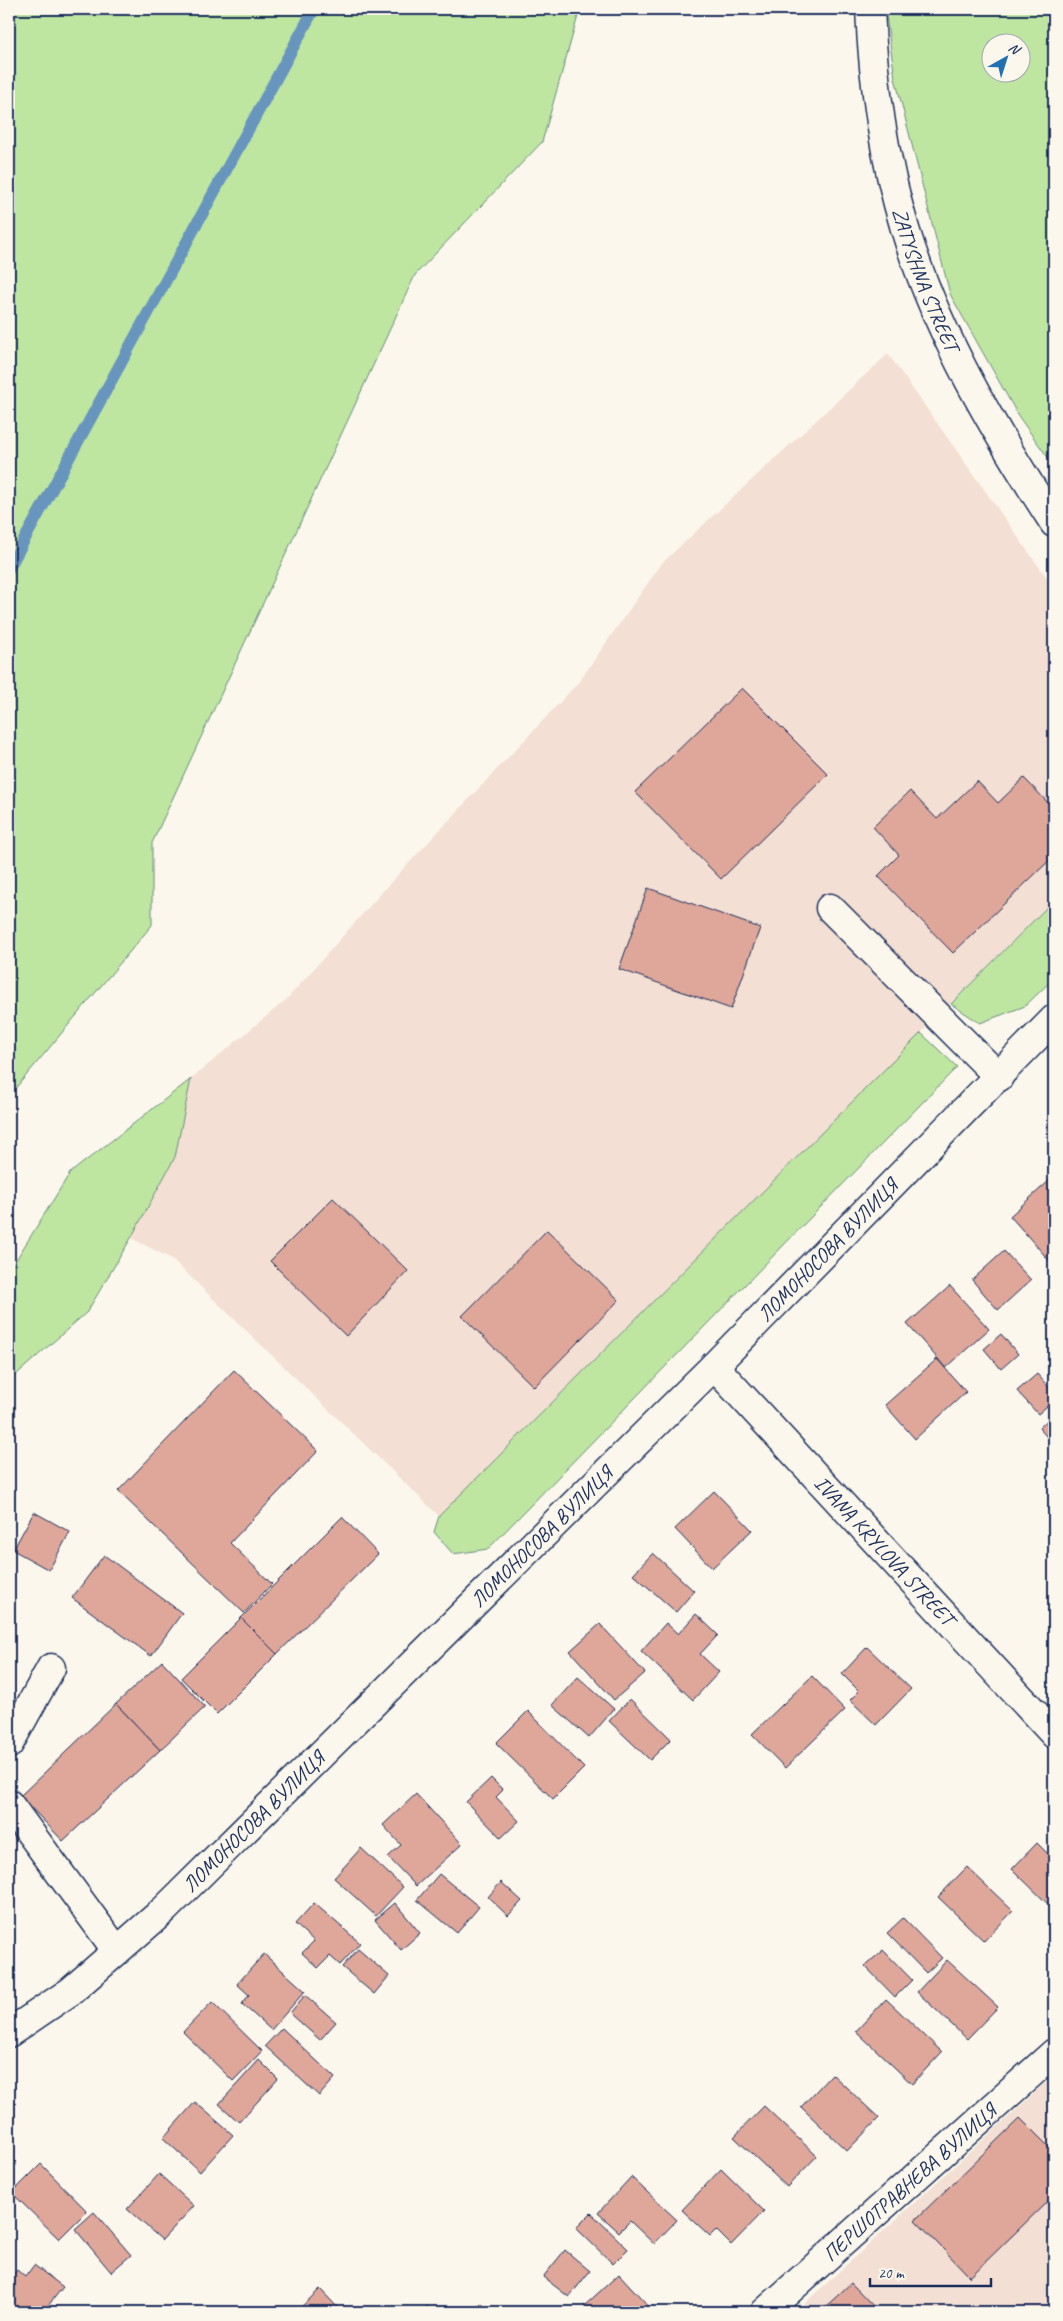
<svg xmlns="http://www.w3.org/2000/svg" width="1063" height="2321" font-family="Caveat,sans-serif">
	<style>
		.built { fill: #f3dfd3 }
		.green { fill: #bee6a1; stroke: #6c8a80; fill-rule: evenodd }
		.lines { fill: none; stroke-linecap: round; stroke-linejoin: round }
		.stream { stroke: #6895bd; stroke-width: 12 }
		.building { fill: #dfa69a; stroke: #1b2f5e }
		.minor-casing { stroke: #1b2f5e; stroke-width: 31 }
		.minor { stroke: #fbf7ec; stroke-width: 28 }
		.labels { text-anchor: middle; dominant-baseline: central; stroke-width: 4.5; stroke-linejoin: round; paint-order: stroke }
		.street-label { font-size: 21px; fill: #1b2f5e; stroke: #fbf7ec }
	</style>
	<rect width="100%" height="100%" fill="#fbf7ec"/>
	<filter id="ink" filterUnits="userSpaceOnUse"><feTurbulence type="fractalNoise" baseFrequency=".02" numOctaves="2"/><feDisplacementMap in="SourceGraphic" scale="10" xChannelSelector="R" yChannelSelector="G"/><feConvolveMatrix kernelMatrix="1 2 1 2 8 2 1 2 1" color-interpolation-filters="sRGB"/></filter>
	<g filter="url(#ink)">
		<!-- built -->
		<g class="built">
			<polygon points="888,354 1054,588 1054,900 439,1516 172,1259 131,1238 175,1157 191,1079 286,1000 392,881 578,683 662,563"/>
			<polygon points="1054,2075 1054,2312 795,2312"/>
		</g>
		<!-- green -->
		<g class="green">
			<polygon points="9,9 580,9 542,142 415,275 152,843 152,925 9,1096"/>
			<path d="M885,9h169v457l-35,-49 -69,-123 -55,-216zM1020,42v30h-30v-30z"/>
			<polygon points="1054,900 1054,978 1025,1006 980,1023 951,1004"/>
			<polygon points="921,1033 957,1067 488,1549 453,1554 434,1532 439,1516"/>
			<polygon points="191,1079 175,1157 131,1238 87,1312 9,1381 9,1271 70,1173"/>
		</g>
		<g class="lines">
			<!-- stream -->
			<polyline class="stream" points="9,568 314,9"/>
		</g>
		<!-- building -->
		<g class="building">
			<polygon points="742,688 828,774 721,879 635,792"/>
			<polygon points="1024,778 1054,809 1054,856 953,953 878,876 899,855 873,827 910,791 937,819 977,781 998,803"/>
			<polygon points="648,888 760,928 731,1009 619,969"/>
			<polygon points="1050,1180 1054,1185 1054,1266 1010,1216"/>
			<polygon points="333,1198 408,1271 346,1336 270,1261"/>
			<polygon points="547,1230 619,1300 534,1387 462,1316"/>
			<polygon points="1004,1251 1031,1280 998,1310 972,1280"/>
			<polygon points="950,1286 989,1329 946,1368 907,1324"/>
			<polygon points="1001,1334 1018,1354 1001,1369 984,1349"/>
			<polygon points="937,1359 966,1392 915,1439 885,1405"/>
			<polygon points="234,1370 318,1451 230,1543 272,1584 244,1613 118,1491"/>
			<polygon points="1037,1374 1054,1393 1054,1400 1038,1414 1017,1391"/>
			<polygon points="1054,1414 1054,1445 1039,1428"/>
			<polygon points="714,1491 752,1530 712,1568 675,1529"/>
			<polygon points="34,1512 70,1532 49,1570 13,1550"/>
			<polygon points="342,1517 378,1554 277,1654 241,1618"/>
			<polygon points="653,1553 694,1591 676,1612 633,1574"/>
			<polygon points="104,1555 182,1613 151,1656 72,1598"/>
			<polygon points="696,1614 718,1635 700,1654 719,1672 693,1700 641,1651 666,1623 678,1634"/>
			<polygon points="241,1618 277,1654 217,1714 181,1678"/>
			<polygon points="600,1624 645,1673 614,1700 570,1651"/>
			<polygon points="867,1647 911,1689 876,1725 850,1700 859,1691 842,1674"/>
			<polygon points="162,1661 205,1707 160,1750 116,1704"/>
			<polygon points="812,1676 845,1710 785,1768 752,1734"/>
			<polygon points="578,1677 614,1709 589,1738 552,1705"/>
			<polygon points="630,1699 671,1739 650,1760 609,1721"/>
			<polygon points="116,1704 160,1750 63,1841 20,1796"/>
			<polygon points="528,1711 584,1768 553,1799 496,1743"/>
			<polygon points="491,1778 503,1790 496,1797 519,1821 501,1838 466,1802"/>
			<polygon points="416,1794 462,1844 416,1886 388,1857 401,1845 383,1825"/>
			<polygon points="1037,1843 1054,1860 1054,1910 1012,1869"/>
			<polygon points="361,1848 403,1887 376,1916 334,1878"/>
			<polygon points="967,1867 1013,1911 984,1941 938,1897"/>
			<polygon points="439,1874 479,1907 457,1933 417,1900"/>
			<polygon points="501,1882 522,1901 508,1916 488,1897"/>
			<polygon points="314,1903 360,1943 340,1965 330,1956 318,1968 302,1953 314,1941 295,1924"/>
			<polygon points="395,1903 420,1933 401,1950 375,1920"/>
			<polygon points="903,1918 942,1958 926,1973 887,1933"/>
			<polygon points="358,1949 389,1976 374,1994 342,1967"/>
			<polygon points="883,1950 912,1980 895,1997 865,1966"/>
			<polygon points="264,1954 305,1991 271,2030 242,2004 249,1995 237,1984"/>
			<polygon points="947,1960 998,2007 967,2039 917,1992"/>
			<polygon points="305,1995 336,2022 320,2040 290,2013"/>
			<polygon points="886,1999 942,2052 912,2084 856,2031"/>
			<polygon points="212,2002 262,2051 233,2081 183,2032"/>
			<polygon points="282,2028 335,2078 319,2096 265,2046"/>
			<polygon points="259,2060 278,2079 239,2122 219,2104"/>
			<polygon points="832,2074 879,2118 847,2151 801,2107"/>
			<polygon points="195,2102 233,2135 200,2172 163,2138"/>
			<polygon points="764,2106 817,2156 787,2187 734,2137"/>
			<polygon points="1020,2118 1054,2152 1054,2195 970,2277 915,2220"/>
			<polygon points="41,2164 87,2211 59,2239 12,2193"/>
			<polygon points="721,2169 764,2211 731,2245 716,2230 710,2236 682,2210"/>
			<polygon points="159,2174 194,2206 162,2240 127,2209"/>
			<polygon points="631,2177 677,2220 654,2244 630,2221 619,2232 598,2213"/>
			<polygon points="94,2212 131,2255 111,2272 75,2229"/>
			<polygon points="591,2213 628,2249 613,2264 576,2228"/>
			<polygon points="565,2250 590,2271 569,2297 543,2277"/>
			<polygon points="34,2265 63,2287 43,2312 19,2312 9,2304 9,2280 17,2270 25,2277"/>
			<polygon points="619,2274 654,2312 589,2312 584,2306"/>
			<polygon points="851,2283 879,2312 820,2312"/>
			<polygon points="320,2289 342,2312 298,2312 297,2311"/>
			<polygon points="481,2303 490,2312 472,2312"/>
			<polygon points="427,2306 433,2312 421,2312"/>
		</g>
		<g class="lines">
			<!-- minor casing -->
			<g class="minor-casing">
				<g id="minor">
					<path id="s1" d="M870,9c3,74 14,150 35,220 32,105 90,203 149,294"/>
					<polyline points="830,908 999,1077"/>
					<path id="s2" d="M714,1366l340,368"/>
					<polyline points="9,1744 51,1668"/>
					<polyline points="9,1804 117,1951"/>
					<path id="s3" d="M9,2033l62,-42 93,-81 550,-544 340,-347"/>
					<path id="s4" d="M765,2312l289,-259"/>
				</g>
			</g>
			<!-- minor -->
			<use href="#minor" class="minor"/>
		</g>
	</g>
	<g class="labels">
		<!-- street labels -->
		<g class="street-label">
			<text stroke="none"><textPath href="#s1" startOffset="278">ZATYSHNA STREET</textPath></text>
			<text stroke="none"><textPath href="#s3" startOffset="1134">ЛОМОНОСОВА ВУЛИЦЯ</textPath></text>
			<text stroke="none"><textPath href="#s3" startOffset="729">ЛОМОНОСОВА ВУЛИЦЯ</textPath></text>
			<text stroke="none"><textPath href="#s2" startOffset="251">IVANA KRYLOVA STREET</textPath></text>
			<text stroke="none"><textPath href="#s3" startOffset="324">ЛОМОНОСОВА ВУЛИЦЯ</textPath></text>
			<text stroke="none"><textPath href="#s4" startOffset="194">ПЕРШОТРАВНЕВА ВУЛИЦЯ</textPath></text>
		</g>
	</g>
	<!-- margin -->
	<rect width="1063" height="2321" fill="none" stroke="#fbf7ec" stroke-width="30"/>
	<rect x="15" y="15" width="1033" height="2291" fill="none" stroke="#1b2f5e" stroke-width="2" filter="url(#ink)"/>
	<!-- north arrow -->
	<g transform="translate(1006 58) rotate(39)"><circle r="24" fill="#fbf7ec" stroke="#a1a7b3"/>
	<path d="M0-4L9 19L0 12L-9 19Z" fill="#1f6fb2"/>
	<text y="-8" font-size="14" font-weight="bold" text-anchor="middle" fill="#1b2f5e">N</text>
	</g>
	<!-- scale -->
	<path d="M870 2278v8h121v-8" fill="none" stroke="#1b2f5e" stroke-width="2.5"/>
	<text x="878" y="2278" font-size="15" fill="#1b2f5e" stroke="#fbf7ec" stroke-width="4" paint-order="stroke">20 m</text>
</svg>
